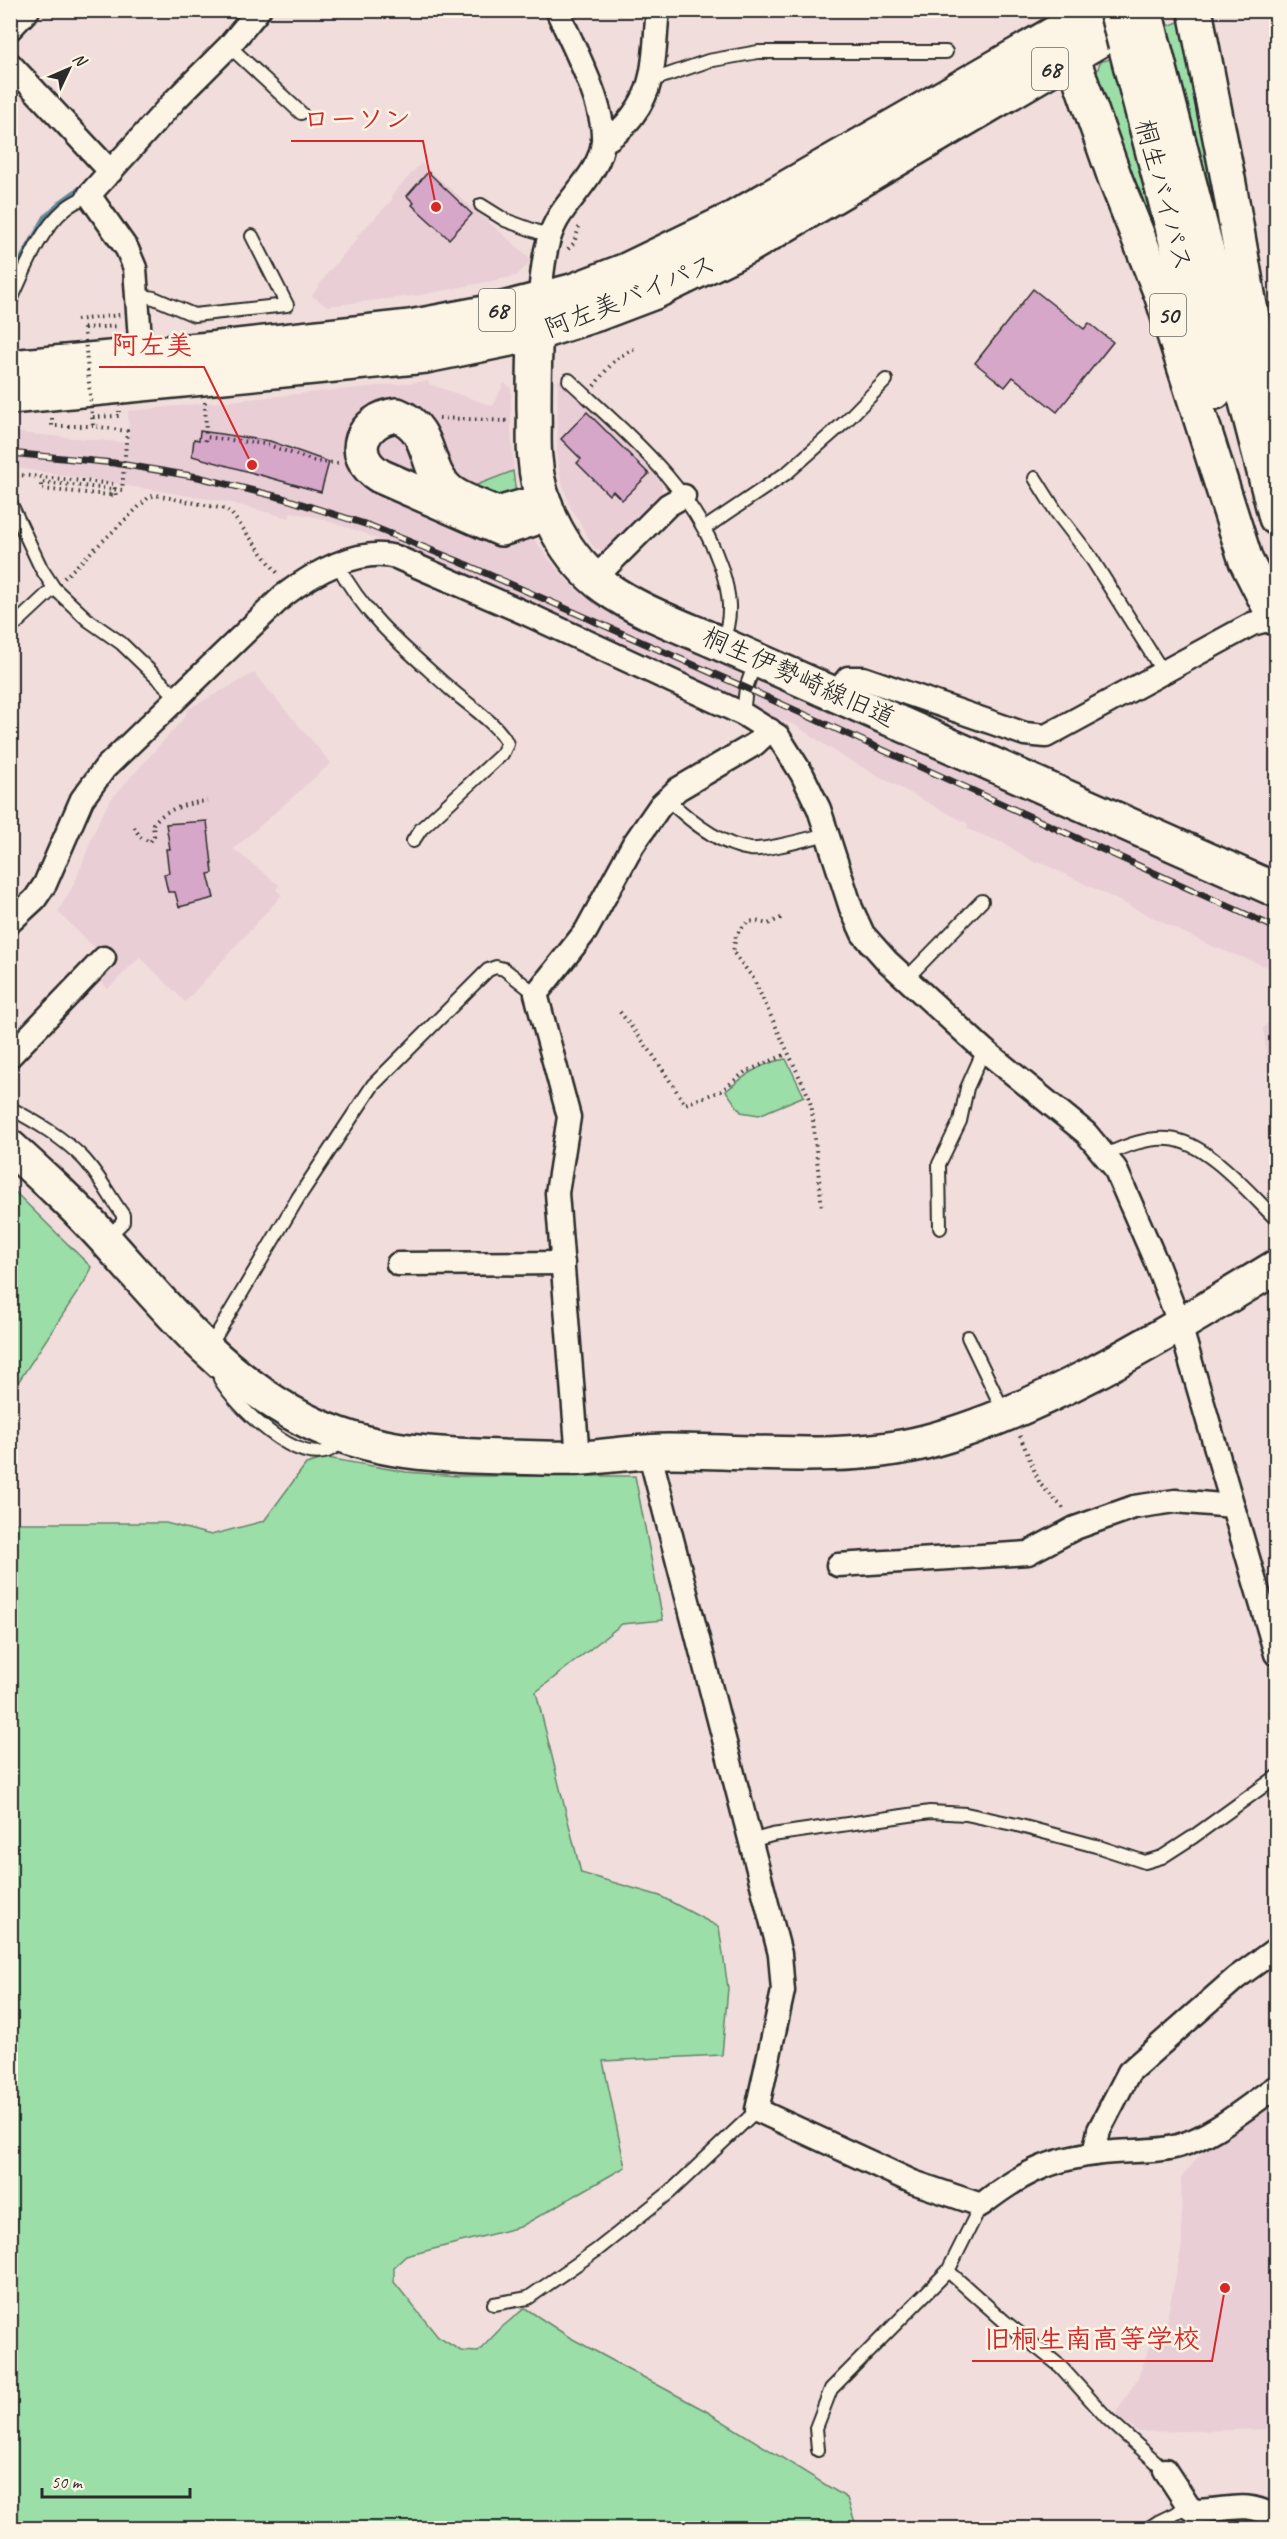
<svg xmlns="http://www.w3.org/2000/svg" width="1287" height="2539" font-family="Caveat,'Klee One',sans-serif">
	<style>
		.built { fill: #e9ced6 }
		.green { fill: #9cdea8; stroke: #64846a; stroke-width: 1.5 }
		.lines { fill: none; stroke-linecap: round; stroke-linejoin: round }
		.stream { stroke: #60889b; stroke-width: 6 }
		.building { fill: #d6a7c8; stroke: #2b2b2b; stroke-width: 1.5 }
		.lane-casing { stroke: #2b2b2b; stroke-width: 16 }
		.street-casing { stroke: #2b2b2b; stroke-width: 27 }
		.secondary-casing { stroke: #2b2b2b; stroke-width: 38 }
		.primary-casing { stroke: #2b2b2b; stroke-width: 38 }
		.highway-casing { stroke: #2b2b2b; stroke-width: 38 }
		.path { stroke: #2b2b2b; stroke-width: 4; stroke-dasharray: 1.5 4.5; stroke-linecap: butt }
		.lane { stroke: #fcf5e5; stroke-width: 12 }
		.street { stroke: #fcf5e5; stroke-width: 22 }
		.secondary { stroke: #fcf5e5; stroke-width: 33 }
		.primary { stroke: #fcf5e5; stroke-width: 33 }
		.highway { stroke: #fcf5e5; stroke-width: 33 }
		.rail-casing { stroke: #2b2b2b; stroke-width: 7 }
		.rail { stroke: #fcf5e5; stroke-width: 4.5; stroke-dasharray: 14; stroke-linecap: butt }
		.highway-bridge-casing { stroke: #2b2b2b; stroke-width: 38; stroke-linecap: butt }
		.path-bridge { stroke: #2b2b2b; stroke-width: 4; stroke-dasharray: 1.5 4.5; stroke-linecap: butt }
		.highway-bridge { stroke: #fcf5e5; stroke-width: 33 }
		.labels { text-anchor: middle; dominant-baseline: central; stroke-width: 5; stroke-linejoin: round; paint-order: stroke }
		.shield { fill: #fcf5e5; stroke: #6a6863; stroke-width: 1.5 }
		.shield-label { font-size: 24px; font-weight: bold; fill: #2b2b2b }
		.street-label { font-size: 26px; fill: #2b2b2b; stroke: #fcf5e5 }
		.leader { fill: none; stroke: #d62828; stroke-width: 2 }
		.callout-dot { fill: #d62828; stroke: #fcf5e5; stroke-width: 2 }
		.callout-label { font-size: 27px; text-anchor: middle; font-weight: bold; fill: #d62828; stroke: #fcf5e5; stroke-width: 5; stroke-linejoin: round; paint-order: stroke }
	</style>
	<rect width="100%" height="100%" fill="#f1dedc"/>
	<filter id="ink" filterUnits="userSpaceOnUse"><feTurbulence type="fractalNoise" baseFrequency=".0167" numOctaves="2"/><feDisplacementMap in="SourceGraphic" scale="12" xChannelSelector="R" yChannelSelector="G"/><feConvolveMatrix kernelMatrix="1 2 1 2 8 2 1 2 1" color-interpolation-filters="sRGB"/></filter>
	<g filter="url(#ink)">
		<!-- built -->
		<g class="built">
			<polygon points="421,163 530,258 528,265 516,276 421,295 327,306 312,296 329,271 358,238 356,237 393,199 391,196"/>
			<polygon points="558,379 614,431 662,482 662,497 610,553 594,548 569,504 562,483 557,458"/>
			<polygon points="428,381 429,384 493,406 504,383 511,388 511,432 516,497 527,530 561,574 576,589 607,612 739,673 741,677 737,701 714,688 471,579 361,532 319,518 291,512 289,518 227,502 11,467 10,432 129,443 128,411"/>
			<polygon points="254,673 331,763 234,849 279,885 276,890 282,895 185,1002 140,957 108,989 98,978 99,952 58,912 75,882 99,820 111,799 185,717 188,709"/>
			<polygon points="761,676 1276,906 1276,970 1209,945 1040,862 1035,863 1003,843 967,829 968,824 843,757 795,725 758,712 754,705 754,686"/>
			<polygon points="1270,1021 1276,1021 1276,1092 1269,1074 1263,1028"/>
			<polygon points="1276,2099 1276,2429 1139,2432 1115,2415 1137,2379 1149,2349 1164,2332 1182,2245 1181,2178 1210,2143"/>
		</g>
		<!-- green -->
		<g class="green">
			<polygon points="1178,22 1182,24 1257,380 1163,28"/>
			<polygon points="1116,57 1203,394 1092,74 1097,72 1100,62"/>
			<polygon points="513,471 517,501 461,491"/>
			<path d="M786,1059l18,37 -45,19 -18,-3 -15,-21c18,-15 36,-29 60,-32z"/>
			<polygon points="11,1188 91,1267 85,1281 11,1393"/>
			<polygon points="327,1458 406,1472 458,1476 635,1476 663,1620 622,1624 536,1692 581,1873 660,1896 719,1927 728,1988 722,2055 603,2061 625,2167 520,2227 406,2256 394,2267 394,2282 438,2337 461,2351 478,2352 502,2327 525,2308 569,2337 706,2411 847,2498 857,2528 11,2528 11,1519 16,1523 166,1523 211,1535 264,1521 306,1464"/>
		</g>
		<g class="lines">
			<!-- stream -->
			<polyline class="stream" points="10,280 46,217 59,204 84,186"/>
		</g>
		<!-- building -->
		<g class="building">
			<polygon points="428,172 472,214 449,239 412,205 414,203 407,196"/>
			<polygon points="1033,289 1084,329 1089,323 1113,342 1057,412 1013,377 1005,387 975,363"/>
			<polygon points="587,412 649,474 622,500 613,491 609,495 577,463 581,459 561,439"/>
			<polygon points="200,431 270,441 329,462 321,492 192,456 194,439 199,440"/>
			<polygon points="207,821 213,873 208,874 214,898 179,907 175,892 168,892 164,874 169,873 166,849 170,849 166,824"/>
		</g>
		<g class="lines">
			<!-- lane casing -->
			<g class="lane-casing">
				<g id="lane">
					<polyline points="229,46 301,113"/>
					<polyline points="650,81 708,61 758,52 946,52"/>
					<polyline points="481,205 505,220 549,236"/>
					<polyline points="138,295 154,298 194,315 287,305 252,236"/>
					<path d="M10,302c15,-31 28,-70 55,-93 7,-6 16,-10 24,-14"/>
					<path d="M569,380c60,56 125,108 152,187 9,27 12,49 1,76"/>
					<polyline points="1035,478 1057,513 1090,556 1163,672"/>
					<polyline points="10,502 41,568 54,588 88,620 121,643 179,699"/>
					<polyline points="705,528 788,472 846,421 886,380"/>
					<path d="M338,565c25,50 69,85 110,122 15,14 53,39 59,57l-5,10 -81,75 -8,12"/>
					<polyline points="10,629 54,588"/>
					<polyline points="743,714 746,688 756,660"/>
					<path d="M667,799c22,21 52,46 83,50 16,2 60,-11 77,-15"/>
					<polyline points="906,979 982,901"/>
					<path d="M10,1108c26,14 52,29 73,50 16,17 26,38 40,57v7l-16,16"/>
					<path d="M1106,1155c18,-9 43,-18 63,-16 37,2 81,55 107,80"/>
					<polyline points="940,1228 939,1164 960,1121 967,1088 984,1050"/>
					<polyline points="968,1337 1004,1412"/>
					<polyline points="206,1348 216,1336 298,1198 373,1085 488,970 496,967 504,969 536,994"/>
					<path d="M222,1373l-2,6c15,26 80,92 113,69 4,-2 7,-7 10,-10"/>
					<polyline points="751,1841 772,1835 930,1812 966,1814 1017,1825 1096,1846 1145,1862 1162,1857 1193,1837 1276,1777"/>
					<polyline points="948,2271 1004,2321 1060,2366 1108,2419 1165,2470"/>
					<polyline points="494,2304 528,2298 597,2250 670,2192 757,2110"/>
					<polyline points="818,2450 816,2428 831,2389 948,2271 981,2205"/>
					<polyline points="1149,2528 1158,2522 1189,2507"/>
				</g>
			</g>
			<!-- street casing -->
			<g class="street-casing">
				<g id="street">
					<polyline points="10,29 28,10"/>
					<polyline points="10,64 111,172"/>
					<path d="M603,142c21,-10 42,-39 47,-62 6,-22 5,-47 8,-70"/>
					<path d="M539,301c4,-28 4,-56 18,-81 14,-25 44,-49 46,-79 2,-36 -31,-97 -46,-131"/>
					<polyline points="141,354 135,268 127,249 89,195 175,100 229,46 259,10"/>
					<polyline points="595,578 668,505 684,496"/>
					<polyline points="836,693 848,678 863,678 1025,734 1046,736 1252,624 1275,618"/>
					<path d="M10,922l25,-23 10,-15 37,-85 23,-31 178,-172c30,-23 76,-49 113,-39l129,56 218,101 35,22 24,38 17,35 32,99 12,26 24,27 97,89 102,83 29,35 41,94 24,63 96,329"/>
					<polyline points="10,1056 104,958"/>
					<polyline points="398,1264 563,1263"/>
					<path d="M649,1451l131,503 3,37 -26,119 156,72 68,23c44,-35 77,-49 133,-53 21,-2 44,0 64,-6 36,-10 68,-39 98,-59"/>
					<polyline points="578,1458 557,1193 569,1117 536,994 586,931 633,845 660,806 678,789 755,744 770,730"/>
					<polyline points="838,1565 1028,1553 1075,1528 1134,1507 1175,1501 1233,1506"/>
					<polyline points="1094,2154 1099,2130 1129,2072 1236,1978 1276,1949"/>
					<path d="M1165,2470l24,37 6,4c35,0 48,-12 81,6"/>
				</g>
			</g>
			<!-- secondary casing -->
			<g class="secondary-casing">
				<g id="secondary">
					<path d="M538,307c-4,34 -4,67 -4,101 1,16 -1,34 1,50 3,49 31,101 71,130 34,24 77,39 115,56l555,246"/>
					<path d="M397,415c37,14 26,54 51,75 11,10 32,16 46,23h7l24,-7h21l-16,14 -29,9 -121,-53c-34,-21 -18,-57 17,-61z"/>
					<path d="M10,1147c32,29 64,58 93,90 59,65 109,130 187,175 70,40 136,43 214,45 26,0 53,2 79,1 28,-2 57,-7 85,-7 80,0 180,11 257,-9 121,-32 244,-110 351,-175"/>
				</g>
			</g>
			<!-- primary casing -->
			<g class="primary-casing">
				<g id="primary">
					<polyline points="10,367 210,349 410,327 495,311 572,291 624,271 734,218 1095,10"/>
					<polyline points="10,397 426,356 535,334 597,314 655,292 749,246 1144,14"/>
				</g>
			</g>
			<!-- highway casing -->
			<g class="highway-casing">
				<g id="highway">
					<polyline points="1065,10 1072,56 1116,181 1161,294 1246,561 1275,618"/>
					<polyline points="1195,10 1229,184 1267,404"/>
					<polyline points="1150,30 1276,518"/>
					<polyline points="1125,45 1215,392"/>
				</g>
			</g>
			<!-- path -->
			<g class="path">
				<polyline points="568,249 574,243 579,227"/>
				<polyline points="76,320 120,315"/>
				<polyline points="84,328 119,326"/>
				<path d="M594,386c13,-17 23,-32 44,-38"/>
				<polyline points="205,402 206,437"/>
				<polyline points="93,417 119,416 119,411"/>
				<polyline points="52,418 52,426 93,426"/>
				<polyline points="439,418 509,421"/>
				<polyline points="205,441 206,437 266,444 316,462 339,463"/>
				<polyline points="10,474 114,484 116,496 110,495"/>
				<polyline points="64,578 148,498 155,495 225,509 231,513 279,575"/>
				<path d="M134,827l6,10 10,5 4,-6 -1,-12c11,-15 36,-21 54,-23"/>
				<polyline points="781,918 768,924 755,921 747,922 736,935 733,952 753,978 809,1097 812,1110 822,1208"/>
				<polyline points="620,1012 651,1052 685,1104 721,1091 745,1072 787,1054"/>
				<polyline points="1020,1436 1040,1484 1065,1510"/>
			</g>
			<!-- lane -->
			<use href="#lane" class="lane"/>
			<!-- street -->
			<use href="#street" class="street"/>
			<!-- secondary -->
			<use href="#secondary" class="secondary"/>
			<!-- primary -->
			<use href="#primary" class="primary"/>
			<!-- highway -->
			<use href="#highway" class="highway"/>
			<!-- rail casing -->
			<g class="rail-casing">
				<polyline id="rail" points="10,453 114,463 198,477 283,498 368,525 458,561 746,688 1276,928"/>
			</g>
			<!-- rail -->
			<use href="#rail" class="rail"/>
			<!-- highway-bridge casing -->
			<g class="highway-bridge-casing">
				<g id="highway-bridge">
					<polyline points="1116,10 1125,45"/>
					<polyline points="1145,10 1150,30"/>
				</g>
			</g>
			<!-- path-bridge -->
			<polyline class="path-bridge" points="84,328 93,426 127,431 122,490 41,482 41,489 110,495"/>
			<!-- highway-bridge -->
			<use href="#highway-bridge" class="highway-bridge"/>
		</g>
	</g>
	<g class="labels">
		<!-- shield labels -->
		<g class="shield">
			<rect x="1032" y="48" width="36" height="42" rx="4.5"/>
			<rect x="479" y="289" width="36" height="42" rx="4.5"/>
			<rect x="1150" y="294" width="36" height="42" rx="4.5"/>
		</g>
		<g class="shield-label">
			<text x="1050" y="69">68</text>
			<text x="497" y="310">68</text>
			<text x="1168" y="315">50</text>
		</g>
		<!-- street labels -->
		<g class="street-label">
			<text transform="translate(1164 195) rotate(75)">桐生バイパス</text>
			<text transform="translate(630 296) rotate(-22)">阿左美バイパス</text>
			<text transform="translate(799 677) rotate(24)">桐生伊勢崎線旧道</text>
		</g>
	</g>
	<!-- callouts -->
	<path class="leader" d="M436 207L423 141H291M252 465L204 367H99M1225 2288L1212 2361H972"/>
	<g class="callout-dot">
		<circle cx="436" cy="207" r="6"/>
		<circle cx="252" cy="465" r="6"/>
		<circle cx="1225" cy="2288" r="6"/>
	</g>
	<g class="callout-label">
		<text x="357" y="128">ローソン</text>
		<text x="152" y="354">阿左美</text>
		<text x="1092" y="2348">旧桐生南高等学校</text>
	</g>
	<!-- margin -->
	<rect width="1287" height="2539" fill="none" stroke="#fcf5e5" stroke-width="36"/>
	<rect x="18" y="18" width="1251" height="2503" fill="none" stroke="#2b2b2b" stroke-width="2" filter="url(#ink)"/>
	<!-- north arrow -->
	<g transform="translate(69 69) rotate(46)" stroke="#fcf5e5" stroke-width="4.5" paint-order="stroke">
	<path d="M0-4.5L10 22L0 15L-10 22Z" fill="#2b2b2b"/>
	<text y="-9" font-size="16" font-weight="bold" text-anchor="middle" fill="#2b2b2b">N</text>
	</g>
	<!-- scale -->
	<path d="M42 2488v9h148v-9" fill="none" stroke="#2b2b2b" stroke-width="3"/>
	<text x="51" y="2488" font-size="18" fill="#2b2b2b" stroke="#fcf5e5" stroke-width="4.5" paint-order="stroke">50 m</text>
</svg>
